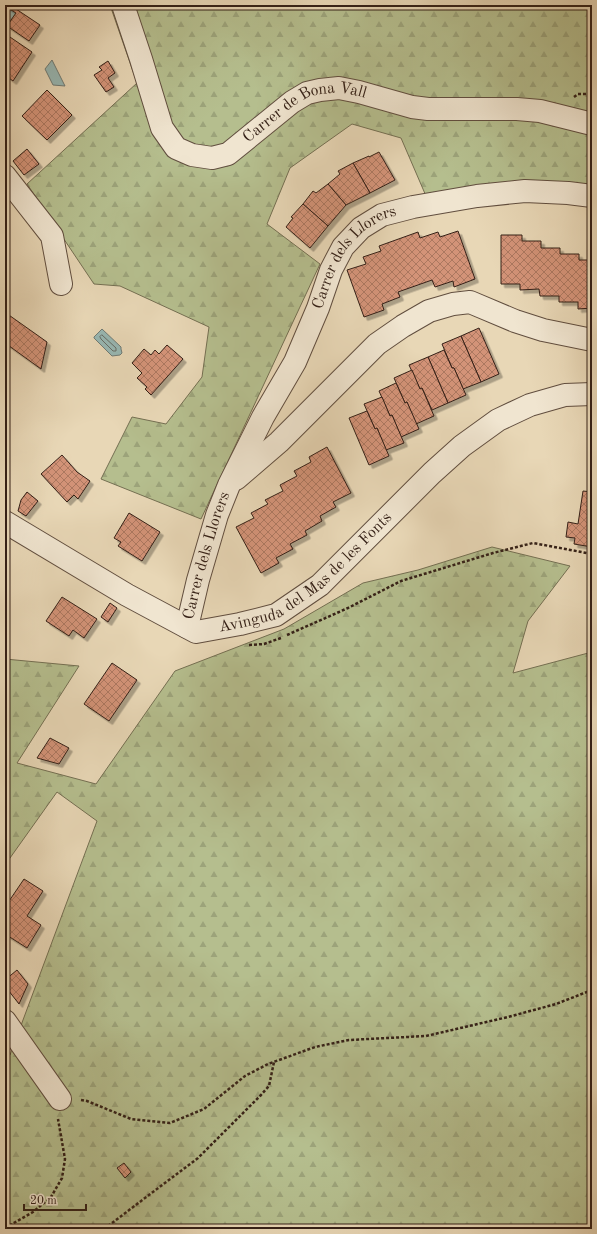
<svg xmlns="http://www.w3.org/2000/svg" width="597" height="1234" font-family="'Old Standard TT',serif">
	<style>
		.forest { fill: url(#forest-firs); stroke: #746f52 }
		.water { fill: #98b8b4; stroke: #707b75 }
		.lines { fill: none; stroke-linecap: round; stroke-linejoin: round }
		.shore { stroke: #666c66; stroke-width: 1 }
		.building { fill: url(#building-cross-hatch); stroke: #342017; filter: url(#shadow) }
		.street-casing { stroke: #614e3f; stroke-width: 24 }
		.path { stroke: #342017; stroke-width: 2.5; stroke-dasharray: 3 2; stroke-linecap: butt }
		.street { stroke: #f0e5d0; stroke-width: 22 }
		.labels { text-anchor: middle; dominant-baseline: central; stroke-width: 3.5; stroke-linejoin: round; paint-order: stroke }
		.street-label { font-size: 16px; fill: #342017; stroke: #f0e5d0 }
	</style>
	<defs>
		<pattern id="forest-firs" width="22" height="20" patternUnits="userSpaceOnUse"><rect width="22" height="20" fill="#b5be8e"/><path d="M5 1l3.5 6h-7zM16 11l3.5 6h-7z" fill="#9ca37a"/></pattern>
		<pattern id="building-cross-hatch" width="8" height="8" patternUnits="userSpaceOnUse"><rect width="8" height="8" fill="#d39378"/><path d="M0 0l8 8M0 8l8-8" fill="none" stroke="#ac7861"/></pattern>
		<filter id="shadow"><feDropShadow dx="3.5" dy="3.5" stdDeviation="0" flood-color="#0004"/></filter>
	</defs>
	<rect width="100%" height="100%" fill="#e8d7b6"/>
	<filter id="stains"><feTurbulence type="fractalNoise" baseFrequency=".005" numOctaves="4"/><feColorMatrix values="0 0 0 0 .2 0 0 0 0 .09 0 0 0 0 .02 0 0 0 .5 -.17"/></filter>
	<radialGradient id="worn" r=".72"><stop offset=".6" stop-color="#630" stop-opacity="0"/><stop offset="1" stop-color="#630" stop-opacity=".3"/></radialGradient>
	<!-- forest -->
	<g class="forest">
		<polygon points="110,5 592,5 592,190 426,196 401,138 352,124 290,168 267,224 320,264 201,519 101,479 132,417 166,424 202,377 209,327 120,286 94,284 27,184 137,83"/>
		<polygon points="492,547 570,566 528,621 513,673 592,652 592,1229 5,1229 5,1049 10,1055 97,821 57,792 5,865 5,659 79,666 17,763 96,784 175,671 284,629 363,583 418,570"/>
	</g>
	<!-- water -->
	<g class="water">
		<polygon points="5,6 16,13 7,25 5,24"/>
		<polygon points="52,60 65,86 53,85 45,69"/>
		<polygon points="102,329 121,347 121,349 122,353 120,355 112,356 94,338 94,337"/>
	</g>
	<g class="lines">
		<!-- shore -->
		<polygon class="shore" points="102,335 116,348 116,351 113,351 101,339 100,337"/>
	</g>
	<!-- building -->
	<g class="building">
		<polygon points="5,5 10,5 40,25 29,41 7,26 16,13 5,6"/>
		<polygon points="7,35 32,52 13,81 5,75 5,36"/>
		<polygon points="108,61 115,73 108,78 114,87 106,92 94,75 102,70 99,67"/>
		<polygon points="47,90 72,115 47,140 22,116"/>
		<polygon points="27,149 39,164 24,175 13,161"/>
		<polygon points="379,152 395,180 370,193 353,163 369,156 369,157"/>
		<polygon points="353,163 370,193 346,205 328,184 340,174 338,171"/>
		<polygon points="328,184 346,205 328,226 303,204 313,191 316,193"/>
		<polygon points="303,204 328,226 310,248 286,227 293,218 291,217"/>
		<polygon points="458,231 475,279 454,287 453,281 435,287 432,280 398,292 400,297 382,304 384,310 364,317 347,270 366,264 363,257 381,251 379,246 418,232 420,238 438,232 440,237"/>
		<polygon points="501,235 522,235 522,241 541,241 541,248 560,248 560,254 579,254 579,260 592,260 592,308 578,309 578,302 559,302 559,296 540,296 539,289 520,290 520,284 501,284"/>
		<polygon points="6,313 47,342 41,369 5,343 5,315"/>
		<polygon points="479,328 499,374 481,382 461,336"/>
		<polygon points="461,336 481,382 463,389 454,368 452,368 442,344"/>
		<polygon points="167,345 183,359 151,395 145,389 147,387 137,378 142,373 132,363 144,349 151,355 155,350 159,354"/>
		<polygon points="444,350 452,368 454,368 466,395 448,403 428,357"/>
		<polygon points="428,357 448,403 432,410 422,388 420,389 409,365"/>
		<polygon points="412,370 420,389 422,388 434,416 416,424 407,402 405,403 394,378"/>
		<polygon points="396,383 405,403 407,402 419,429 401,437 392,415 390,416 379,391"/>
		<polygon points="382,397 390,416 392,415 404,443 386,450 377,428 375,429 364,404"/>
		<polygon points="367,411 375,429 377,428 389,456 369,465 349,418"/>
		<polygon points="327,447 351,493 333,502 336,507 320,516 322,521 305,531 307,535 290,544 293,549 276,558 279,563 261,573 236,527 254,518 251,513 268,504 265,500 283,491 280,485 297,476 294,471 311,462 309,457"/>
		<polygon points="62,455 77,472 90,481 78,499 74,495 67,502 41,474"/>
		<polygon points="583,491 592,492 592,547 574,544 575,538 566,537 568,522 578,524"/>
		<polygon points="27,492 38,501 26,516 18,511 21,500"/>
		<polygon points="129,513 160,532 142,561 118,546 121,542 114,538"/>
		<polygon points="62,597 97,619 84,638 73,630 69,636 46,621"/>
		<polygon points="110,603 117,608 108,622 101,617"/>
		<polygon points="112,663 137,680 109,721 84,704"/>
		<polygon points="50,738 69,748 59,764 37,758"/>
		<polygon points="24,879 43,891 27,916 41,925 27,948 5,934 5,907"/>
		<polygon points="17,970 28,984 19,1004 5,986 5,980"/>
		<polygon points="124,1163 131,1172 125,1178 117,1168"/>
	</g>
	<g class="lines">
		<!-- street casing -->
		<g class="street-casing">
			<g id="street">
				<path id="s1" d="M123,5l18,54 21,69 14,20 16,7 20,3 16,-4 64,-52 15,-9 13,-3 19,-2 20,4 53,15 16,2h89l23,2 52,13"/>
				<polyline points="5,176 52,236 61,284"/>
				<polyline points="236,479 279,442 377,344 403,326 429,311 453,304 470,302 515,321 543,330 592,340"/>
				<path id="s2" d="M5,522l122,73 69,37 44,-8 36,-9 44,-30 112,-112 30,-27 36,-26 32,-15 35,-10 27,-1"/>
				<path id="s3" d="M187,627l11,-47 19,-65 12,-30 34,-68 32,-55 23,-54 13,-38 12,-23 18,-19 21,-13 31,-8 64,-11 48,-5 43,2 24,3"/>
				<polyline points="5,1021 60,1099"/>
			</g>
		</g>
		<!-- path -->
		<g class="path">
			<polyline points="574,97 578,94 592,94"/>
			<polyline points="287,635 348,608 401,581 493,553 533,543 592,554"/>
			<polyline points="249,645 264,644 281,638"/>
			<polyline points="81,1100 87,1101 131,1119 170,1123 204,1109 245,1076 268,1064 315,1047 349,1040 426,1036 508,1017 556,1004 592,990"/>
			<polyline points="5,1228 33,1212 51,1197 62,1178 65,1159 58,1119"/>
			<polyline points="104,1229 198,1158 261,1095 269,1086 274,1062"/>
		</g>
		<!-- street -->
		<use href="#street" class="street"/>
	</g>
	<g class="labels">
		<!-- street labels -->
		<g class="street-label">
			<text stroke="none"><textPath href="#s1" startOffset="299">Carrer de Bona Vall</textPath></text>
			<text stroke="none"><textPath href="#s3" startOffset="412">Carrer dels Llorers</textPath></text>
			<text stroke="none"><textPath href="#s3" startOffset="74">Carrer dels Llorers</textPath></text>
			<text stroke="none"><textPath href="#s2" startOffset="349">Avinguda del Mas de les Fonts</textPath></text>
		</g>
	</g>
	<!-- margin -->
	<rect width="597" height="1234" fill="none" stroke="#e8d7b6" stroke-width="20"/>
	<rect x="6" y="6" width="585" height="1222" fill="none" stroke="#342017" stroke-width="2"/>
	<rect x="10" y="10" width="577" height="1214" fill="none" stroke="#342017"/>
	<!-- scale -->
	<path d="M24 1204v6h62v-6" fill="none" stroke="#342017" stroke-width="2"/>
	<text x="30" y="1204" font-size="12" fill="#342017" stroke="#f0e5d0" stroke-width="3" paint-order="stroke">20 m</text>
	<rect width="100%" height="100%" filter="url(#stains)"/>
	<rect width="100%" height="100%" fill="url(#worn)"/>
</svg>
